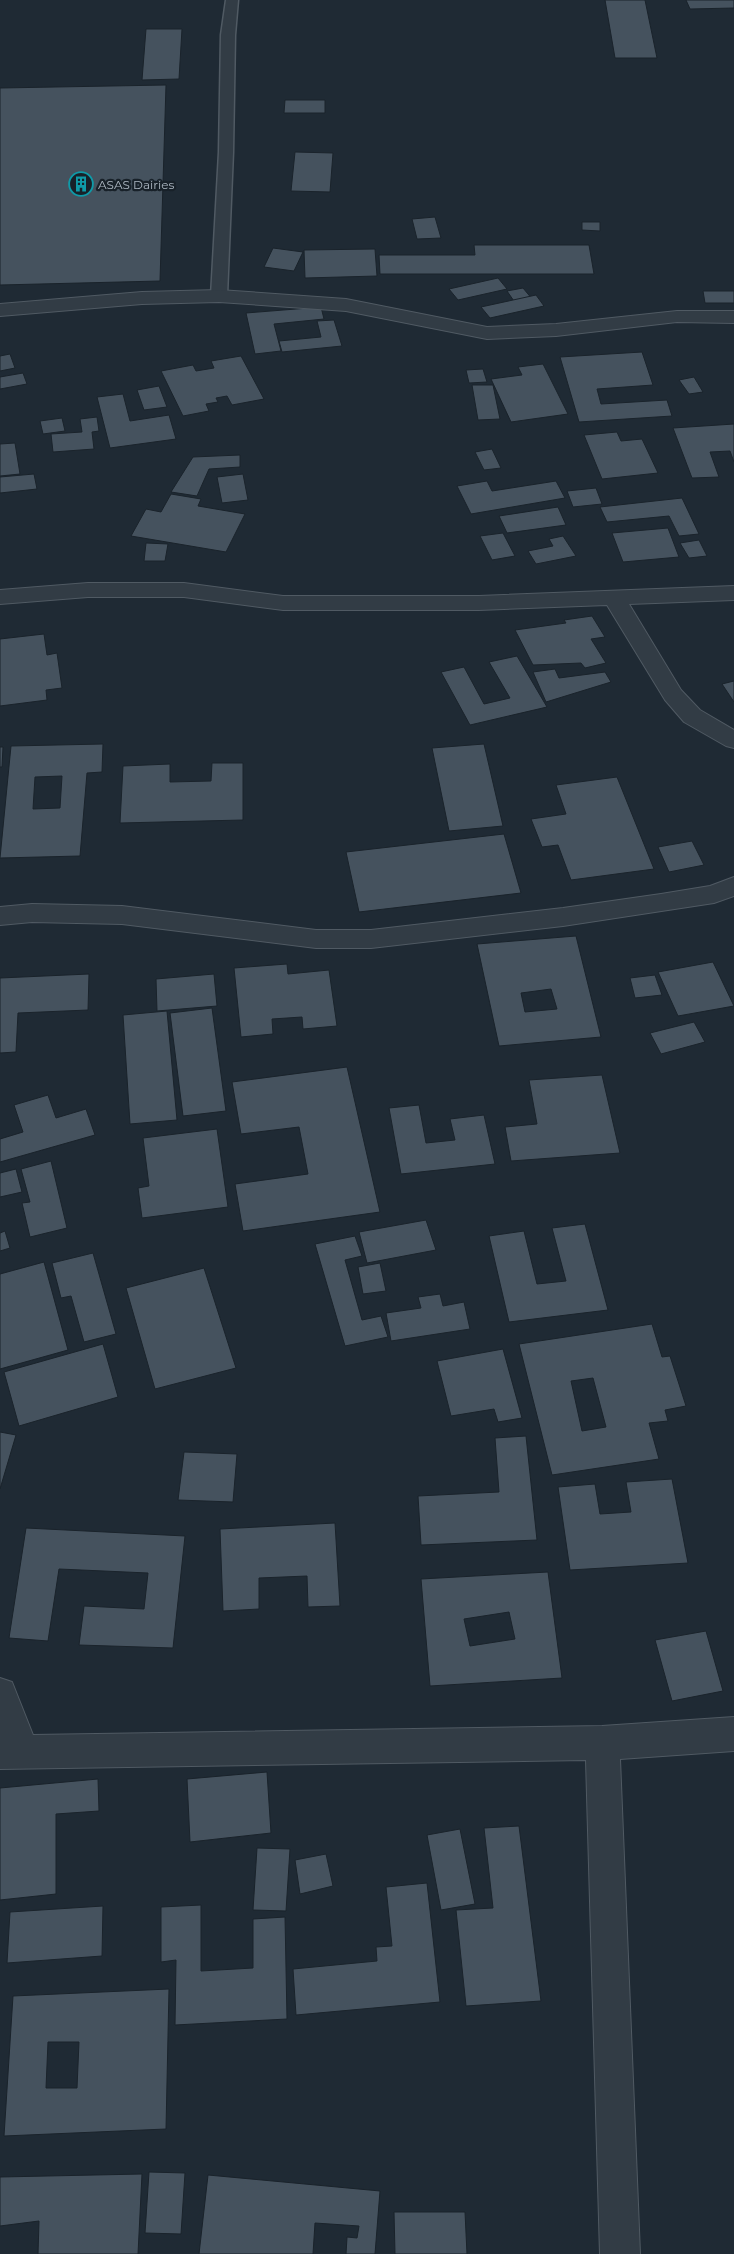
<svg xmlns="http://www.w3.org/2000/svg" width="734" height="2254" font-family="Montserrat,sans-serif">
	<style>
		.building { fill: #45525e; stroke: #1a232b; fill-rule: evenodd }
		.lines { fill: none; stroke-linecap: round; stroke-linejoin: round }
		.service-casing { stroke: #505a63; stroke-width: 3 }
		.minor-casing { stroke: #505a63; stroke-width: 2 }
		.service { fill: #323c45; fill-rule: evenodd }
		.minor { fill: #323c45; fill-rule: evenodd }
		.labels { text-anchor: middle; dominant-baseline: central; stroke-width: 4.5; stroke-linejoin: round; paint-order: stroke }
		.far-poi-label { font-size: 12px; fill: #acb7c2; stroke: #182129; text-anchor: start }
	</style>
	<rect width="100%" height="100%" fill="#1f2a34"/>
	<!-- building -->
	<g class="building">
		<polygon points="605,0 645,0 657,58 615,58"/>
		<polygon points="686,0 734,0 734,8 690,9"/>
		<polygon points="146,29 182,29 179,79 142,80"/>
		<polygon points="166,85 160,281 0,285 0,88"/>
		<polygon points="285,100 325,100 325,113 284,113"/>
		<polygon points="295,152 333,153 330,192 291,191"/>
		<polygon points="435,217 441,238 417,239 412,219"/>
		<polygon points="582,222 600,222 600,231 582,230"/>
		<polygon points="474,245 589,245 594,274 380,274 379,255 475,255"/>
		<polygon points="273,248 303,252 294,271 264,267"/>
		<polygon points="375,249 377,276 305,278 304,250"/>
		<polygon points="498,278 507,289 458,300 449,289"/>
		<polygon points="523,288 533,300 516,304 507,291"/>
		<polygon points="703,291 734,291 734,303 705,303"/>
		<polygon points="536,295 544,306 490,318 481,307"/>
		<polygon points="321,307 324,319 274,324 281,351 255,354 246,313"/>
		<polygon points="334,320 342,346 282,352 279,341 321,337 317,321"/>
		<polygon points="642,352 653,385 597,389 601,404 667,400 672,416 579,422 560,357"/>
		<polygon points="10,354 15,368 0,371 0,356"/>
		<polygon points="241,356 264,399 232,405 227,396 216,398 218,402 206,404 209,411 183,416 161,371 193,365 196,371 214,368 211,361"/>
		<polygon points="543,364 568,414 511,422 491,379 522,375 518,367"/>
		<polygon points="483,369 487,382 469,383 466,370"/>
		<polygon points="23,373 27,384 0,389 0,377"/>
		<polygon points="694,377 703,392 689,394 679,380"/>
		<polygon points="472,385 493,385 500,419 478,420"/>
		<polygon points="159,386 167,407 144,410 137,390"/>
		<polygon points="123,394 130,421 169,415 176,439 110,448 97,397"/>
		<polygon points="97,417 99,431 92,432 94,449 53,452 51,434 82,432 80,419"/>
		<polygon points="62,418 65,431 43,434 40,421"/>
		<polygon points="734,424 734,462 730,451 710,452 719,477 692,478 673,428"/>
		<polygon points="617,432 621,441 642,439 658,473 602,479 584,435"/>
		<polygon points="15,443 20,474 0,476 0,444"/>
		<polygon points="492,449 501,468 484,470 475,452"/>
		<polygon points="240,455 240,467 209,469 197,496 171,492 193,457"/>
		<polygon points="34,474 37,489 0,493 0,477"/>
		<polygon points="243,474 248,500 222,503 217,477"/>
		<polygon points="487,481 492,491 556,481 565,498 471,514 457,486"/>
		<polygon points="596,488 602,504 573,507 567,491"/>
		<polygon points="171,494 201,499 198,506 245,514 226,552 131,536 146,509 161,512"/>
		<polygon points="682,498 699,534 679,536 669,516 607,522 600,507"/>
		<polygon points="558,507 566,525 507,533 499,516"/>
		<polygon points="668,528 679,557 623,562 612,533"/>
		<polygon points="503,533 515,556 492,560 480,536"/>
		<polygon points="563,536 576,556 536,564 528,551 553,546 549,539"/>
		<polygon points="699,540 707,556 689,558 680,543"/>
		<polygon points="146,543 168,544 165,561 144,561"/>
		<polygon points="592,616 605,637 591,639 606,663 585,668 581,663 533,665 515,630 566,623 564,620"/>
		<polygon points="44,634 47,655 57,653 62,688 46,690 47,700 0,706 0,639"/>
		<polygon points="517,656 547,707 470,725 441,672 464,667 484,704 510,698 489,662"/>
		<polygon points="555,669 559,678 605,672 611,682 546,702 533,672"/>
		<polygon points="734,681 734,702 722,684"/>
		<path d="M103,744l-1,28 -15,1 -7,83 -80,2 11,-112zM62,776l-2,32 -27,1 2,-32z"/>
		<polygon points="484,744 503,826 449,831 432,748"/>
		<polygon points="0,747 3,747 2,767 0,767"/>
		<polygon points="212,763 243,763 243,820 120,823 123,766 170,764 170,782 211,781"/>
		<polygon points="617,777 654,869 571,880 558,845 542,847 531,819 566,814 556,785"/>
		<polygon points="504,834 521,893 359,912 346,852"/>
		<polygon points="692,841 704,865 669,872 658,847"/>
		<path d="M576,936l25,101 -102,9 -22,-102zM551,989l6,20 -32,3 -4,-19z"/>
		<polygon points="713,962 734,1006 678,1016 658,972"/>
		<polygon points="287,964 288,974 329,970 337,1026 303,1029 302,1017 272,1019 273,1034 241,1037 234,968"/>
		<polygon points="89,974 88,1010 18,1013 16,1052 0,1053 0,978"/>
		<polygon points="214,974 217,1006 157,1011 156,979"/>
		<polygon points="655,975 662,995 635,998 630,978"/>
		<polygon points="212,1008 226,1111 183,1116 170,1013"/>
		<polygon points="167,1011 177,1120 130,1124 123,1015"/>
		<polygon points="694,1022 705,1042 661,1054 650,1033"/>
		<polygon points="347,1067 380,1212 243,1231 235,1184 308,1174 299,1127 241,1134 232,1082"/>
		<polygon points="602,1075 620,1153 511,1161 505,1127 537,1124 529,1080"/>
		<polygon points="48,1095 56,1118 86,1109 95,1135 0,1162 0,1139 23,1132 14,1105"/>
		<polygon points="419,1105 426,1143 455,1140 450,1119 484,1115 495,1164 401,1174 389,1108"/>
		<polygon points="217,1129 228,1207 142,1218 138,1188 149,1186 143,1138"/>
		<polygon points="51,1161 67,1228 30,1237 22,1203 30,1202 21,1169"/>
		<polygon points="16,1169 22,1192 0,1197 0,1173"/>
		<polygon points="426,1220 436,1250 367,1263 359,1232"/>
		<polygon points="585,1224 608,1310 509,1322 489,1236 524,1231 537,1284 566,1281 552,1228"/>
		<polygon points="5,1231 10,1248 0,1251 0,1233"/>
		<polygon points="355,1236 362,1256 345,1260 362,1320 381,1316 388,1337 345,1346 315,1244"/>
		<polygon points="93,1253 116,1334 84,1342 71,1296 61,1298 52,1263"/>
		<polygon points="44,1262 68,1350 0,1369 0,1274"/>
		<polygon points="380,1263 386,1291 363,1294 358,1267"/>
		<polygon points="204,1268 236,1368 155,1389 126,1288"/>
		<polygon points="440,1294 443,1306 464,1302 470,1329 391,1341 386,1313 421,1308 418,1297"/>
		<path d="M652,1324l10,33 8,-1 16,50 -21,4 3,11 -19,2 10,36 -107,16 -33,-131zM593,1378l13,49 -24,4 -11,-50z"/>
		<polygon points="103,1344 118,1397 19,1426 4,1372"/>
		<polygon points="503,1349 522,1418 498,1422 494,1409 451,1416 437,1361"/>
		<polygon points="0,1432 16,1435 0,1489"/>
		<polygon points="526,1436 537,1540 421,1545 418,1496 499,1492 495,1438"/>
		<polygon points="184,1452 237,1454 233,1502 178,1500"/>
		<polygon points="672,1479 688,1563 570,1570 558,1487 595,1484 600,1514 631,1512 626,1482"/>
		<polygon points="335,1523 340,1606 308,1607 307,1576 259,1578 259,1609 223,1611 220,1529"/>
		<polygon points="26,1528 185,1536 173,1648 79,1645 84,1606 144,1609 148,1573 59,1569 48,1641 9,1638"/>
		<path d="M548,1572l14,106 -132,8 -9,-107zM509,1612l6,27 -45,7 -6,-27z"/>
		<polygon points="706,1631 723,1691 672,1701 655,1640"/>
		<polygon points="267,1772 271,1833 190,1842 187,1779"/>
		<polygon points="98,1779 99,1811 56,1814 56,1894 0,1900 0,1788"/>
		<polygon points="519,1826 541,2001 466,2006 456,1910 493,1908 484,1828"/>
		<polygon points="460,1829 475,1904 441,1910 427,1835"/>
		<polygon points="257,1848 290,1849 286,1911 253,1910"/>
		<polygon points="326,1854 333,1886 300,1894 295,1860"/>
		<polygon points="427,1883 440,2002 296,2015 293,1969 377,1961 376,1947 392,1946 386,1887"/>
		<polygon points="201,1905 201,1971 253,1968 253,1919 285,1917 287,2019 175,2025 176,1960 161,1962 161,1907"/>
		<polygon points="103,1906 102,1956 7,1963 10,1912"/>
		<path d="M169,1989l-3,140 -162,7 9,-140zM48,2042h31l-2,46h-31z"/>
		<polygon points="149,2172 185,2173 181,2234 145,2233"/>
		<polygon points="142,2174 138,2254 38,2254 39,2221 0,2226 0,2177"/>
		<polygon points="208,2175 380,2191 375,2254 346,2254 347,2237 357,2238 359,2226 315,2223 313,2254 199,2254"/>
		<polygon points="394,2212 465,2212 467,2254 395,2254"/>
	</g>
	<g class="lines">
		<!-- service casing -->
		<g class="service-casing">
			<polygon id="service" points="226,0 238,0 235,35 233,152 227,296 224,299 214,299 211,296 219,152 221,35"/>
		</g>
		<!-- minor casing -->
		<g class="minor-casing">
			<g id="minor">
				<polygon points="219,290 346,299 487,327 556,324 677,311 734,311 734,323 677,322 556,336 487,339 346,311 219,302 142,304 0,316 0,304 142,292"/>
				<polygon points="88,583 184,583 283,596 479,596 734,586 734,600 629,604 681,690 700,710 734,730 734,748 726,746 684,722 665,700 607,605 479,610 283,610 184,597 88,597 0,604 0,590"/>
				<polygon points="734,877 734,896 714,903 563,926 371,948 316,948 122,924 32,922 0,925 0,907 32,904 122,906 316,930 371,930 563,908 661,894 710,886"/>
				<polygon points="0,1678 12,1682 33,1735 602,1726 734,1717 734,1751 620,1759 640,2254 600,2254 586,1760 0,1769"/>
			</g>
		</g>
		<!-- service -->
		<use href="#service" class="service"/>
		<!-- minor -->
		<use href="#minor" class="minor"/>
	</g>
	<!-- icons -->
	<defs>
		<g id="building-ring" transform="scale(1.25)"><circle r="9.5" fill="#182129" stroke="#0f9aa8" stroke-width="1.5"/><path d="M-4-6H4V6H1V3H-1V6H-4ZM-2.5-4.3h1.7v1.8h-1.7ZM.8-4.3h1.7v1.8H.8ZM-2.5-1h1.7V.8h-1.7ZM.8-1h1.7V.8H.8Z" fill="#0f9aa8"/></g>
	</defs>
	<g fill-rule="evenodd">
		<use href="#building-ring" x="81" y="184"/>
	</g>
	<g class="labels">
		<!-- far-poi labels -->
		<g class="far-poi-label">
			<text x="98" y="184">ASAS Dairies</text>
		</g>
	</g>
</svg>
